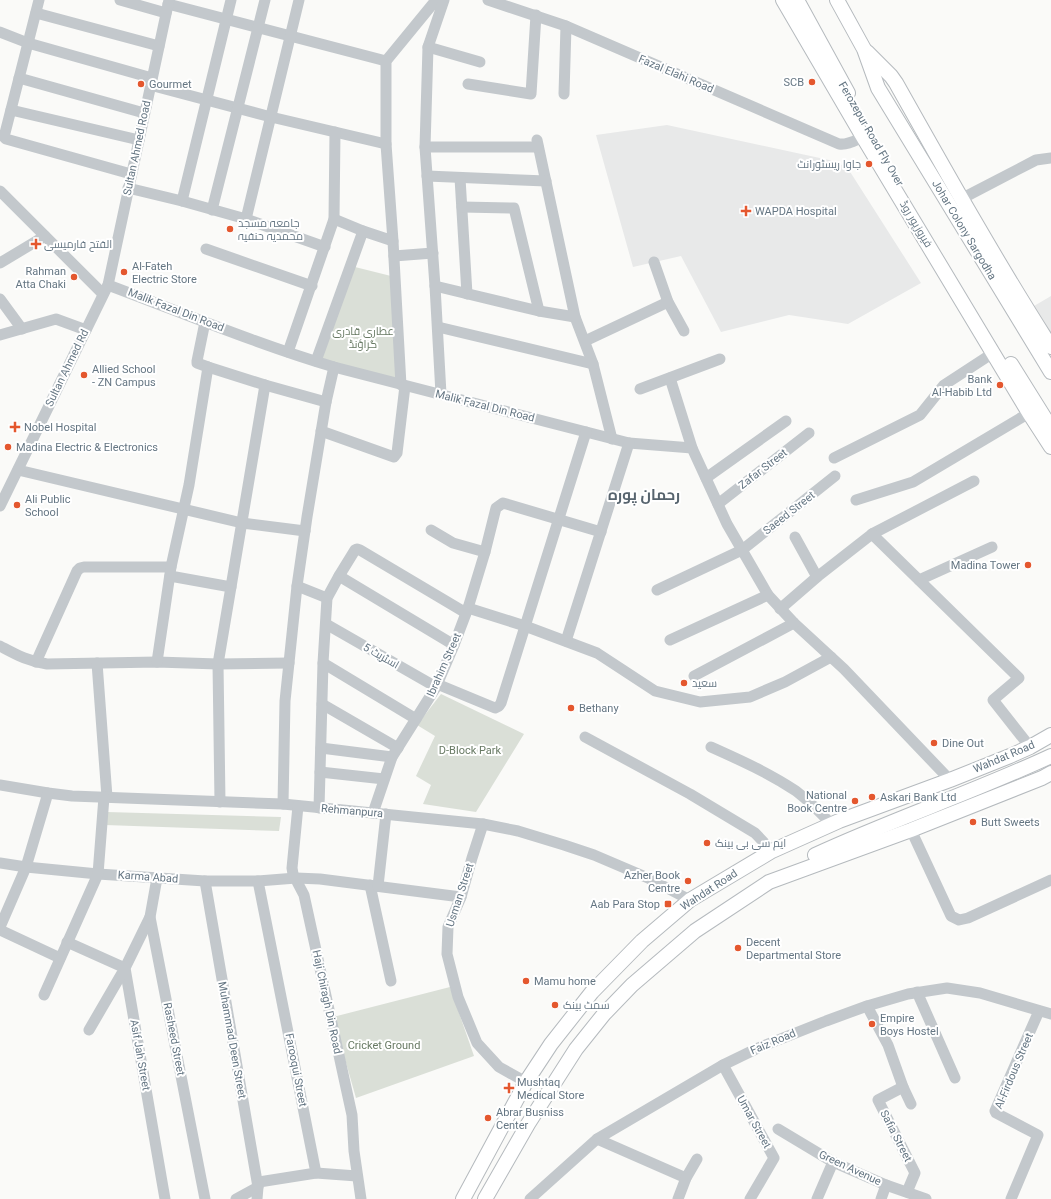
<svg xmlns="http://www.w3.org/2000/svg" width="1051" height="1199" font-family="Roboto,Cairo,sans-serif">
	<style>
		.built { fill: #e8e9e9 }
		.green { fill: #dadfd7 }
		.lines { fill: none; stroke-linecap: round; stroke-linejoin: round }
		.major-casing { stroke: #b5babe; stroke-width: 16 }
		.minor { stroke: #c3c8cc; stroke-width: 11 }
		.major { stroke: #fff; stroke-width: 14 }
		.poi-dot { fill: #e4572e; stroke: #fff; stroke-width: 1.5 }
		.labels { text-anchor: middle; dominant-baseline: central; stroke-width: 4; stroke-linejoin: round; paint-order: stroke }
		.street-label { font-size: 11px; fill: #657683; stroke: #fff }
		.poi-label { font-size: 11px; fill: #657683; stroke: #fff; text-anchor: start }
		.park-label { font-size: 11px; fill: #687a64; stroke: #fff }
		.district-label { font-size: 15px; font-weight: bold; fill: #57646e; stroke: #fff }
	</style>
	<rect width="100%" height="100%" fill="#fafaf8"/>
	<!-- built -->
	<g class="built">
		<polygon points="667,125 829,160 847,167 921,283 848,324 789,315 721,332 681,256 633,267 596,135"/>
		<polygon points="1051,296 1051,333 1034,306"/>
	</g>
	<!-- green -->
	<g class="green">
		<polygon points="351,266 395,277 401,385 316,361"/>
		<polygon points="441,694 524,734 476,812 423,804 431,785 416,776 435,736 417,725"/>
		<polygon points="107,812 281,817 279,831 105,825"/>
		<polygon points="450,987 474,1056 356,1098 333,1017"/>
	</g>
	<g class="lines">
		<!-- major casing -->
		<g class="major-casing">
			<g id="major">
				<polyline points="783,0 863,137 1029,413 1051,447"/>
				<polyline points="797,0 848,93"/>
				<polyline points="837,0 864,49 878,88 1051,372"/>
				<path d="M867,52l24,24 5,7c50,89 100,178 155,264"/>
				<polyline points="1011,364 1051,428"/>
				<path d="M815,855c78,-36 159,-63 236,-99"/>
				<polyline points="463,1199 526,1082 551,1044 592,992 642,941 690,900 772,851 839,821 950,780 1010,756 1030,747 1051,735"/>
				<polyline points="485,1199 528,1124 576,1049 604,1014 632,985 695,931 769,882 911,830 1042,778 1051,773"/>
			</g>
		</g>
		<!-- minor -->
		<g class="minor">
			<polyline points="39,0 4,137 6,139 131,174"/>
			<polyline points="120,0 166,13"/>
			<path d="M488,0l78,26 273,118c9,1 15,-3 24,-7"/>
			<polyline points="168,4 386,61"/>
			<polyline points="36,13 159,46"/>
			<polyline points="0,32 28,43 152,78"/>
			<polyline points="428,47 480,62"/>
			<polyline points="19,78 144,113"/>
			<polyline points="468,84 531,94 536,15"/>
			<polyline points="150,85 271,117 386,144"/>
			<polyline points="564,94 566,26"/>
			<polyline points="11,110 139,140"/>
			<polyline points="537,140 575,317 593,364 612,439"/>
			<polyline points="425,147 538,147"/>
			<polyline points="427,176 546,181"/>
			<polyline points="460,178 467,294"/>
			<polyline points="128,188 182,201 246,219 325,247"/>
			<polyline points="0,191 103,294"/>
			<polyline points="961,199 1036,160 1051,158"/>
			<polyline points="182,201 231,0"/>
			<polyline points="462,207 514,208 539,311"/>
			<polyline points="212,210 265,0"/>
			<polyline points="246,219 299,0"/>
			<polyline points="334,219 363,231"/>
			<polyline points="393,241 401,385"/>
			<polyline points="206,249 312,286"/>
			<polyline points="394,256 433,253"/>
			<polyline points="654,262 668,302 684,331"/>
			<polyline points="0,263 45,236"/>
			<path d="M108,285c75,28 149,59 226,82l295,76 63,5 35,76 41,71 26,28 50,46 106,111"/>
			<polyline points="435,286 539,311 575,317"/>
			<polyline points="0,299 22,329"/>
			<polyline points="205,322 197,361 197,363 208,367"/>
			<polyline points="438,327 593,364"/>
			<polyline points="0,335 56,319 86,330"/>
			<polyline points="585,341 668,302"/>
			<polyline points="288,352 334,219 335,132"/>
			<polyline points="316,361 363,231 393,241 386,144 386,61 436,0"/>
			<polyline points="670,378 692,448"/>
			<polyline points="640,389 720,359"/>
			<polyline points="441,394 435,286 425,147 428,47 444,0"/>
			<polyline points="321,431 394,457 397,453 405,386"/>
			<polyline points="834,458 920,415 944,385 993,353"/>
			<polyline points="18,470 242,523 305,531"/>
			<polyline points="706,478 786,421"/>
			<polyline points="856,500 913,482 1029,413"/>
			<polyline points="718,504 809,433"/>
			<polyline points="0,506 108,285 169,0"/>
			<polyline points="431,530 453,543 485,552"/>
			<polyline points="872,534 974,481"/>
			<polyline points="795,537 817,577"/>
			<polyline points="170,576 231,587"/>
			<polyline points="339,576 454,645"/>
			<polyline points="919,580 992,547"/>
			<polyline points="297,586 327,598"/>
			<polyline points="657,590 742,550 835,476"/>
			<polyline points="468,608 525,626 597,653 655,691 700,702 750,697 785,682 831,657"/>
			<polyline points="780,609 817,577 872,534 1019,678 993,700 1030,747"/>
			<polyline points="326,624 436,687"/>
			<polyline points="670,640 768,595"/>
			<polyline points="566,641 629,443"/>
			<path d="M0,646c17,9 27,15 47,18l110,-2 61,2 71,-1"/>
			<polyline points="36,662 77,571 80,568 84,567 171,567"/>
			<polyline points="157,662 171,567 189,485 208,367 265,385 326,402"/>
			<polyline points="97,663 107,797"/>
			<polyline points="323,663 416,719"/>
			<polyline points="694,676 794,623"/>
			<polyline points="437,684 495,708 499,706 501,703 586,432"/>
			<polyline points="322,704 398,748"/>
			<polyline points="585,737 690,794 755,833 772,851"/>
			<path d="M711,747c29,13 58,26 85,44 13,10 25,22 36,34"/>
			<polyline points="321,748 392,757"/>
			<polyline points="320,772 384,779"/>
			<polyline points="0,785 48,793 72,796 283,804 483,824 518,831 564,845 594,855 648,878 690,900"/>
			<polyline points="220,802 218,664 265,385"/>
			<polyline points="283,804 285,701 297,586 307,517 326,402 334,367"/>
			<polyline points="298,806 292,868 293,874 304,895 352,1115 354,1151 361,1199"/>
			<polyline points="319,808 323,663 327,598 339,576 355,550 357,549 360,550 466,613"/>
			<polyline points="373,813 392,757 436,687 454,645 468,608 485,552 496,508 503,503 601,532"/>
			<polyline points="483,824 472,858 461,897 448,927 447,954 458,997 477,1043 499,1067 526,1082"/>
			<polyline points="911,830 951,916 959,920 968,918 1051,880"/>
			<polyline points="0,863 26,867 98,874 205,881 258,881 296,878 320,879 461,897"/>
			<polyline points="157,878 150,917 205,1199"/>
			<polyline points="205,881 258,1187 257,1199"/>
			<polyline points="370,885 391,981"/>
			<polyline points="378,886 386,814"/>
			<polyline points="150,917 125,968 165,1199"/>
			<polyline points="0,927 26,867 48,793"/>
			<polyline points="0,930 60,958"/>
			<polyline points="67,942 125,968 89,1030"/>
			<polyline points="917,992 955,1078"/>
			<polyline points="44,995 98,874 104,797"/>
			<polyline points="867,1006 888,1045 903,1087 911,1104"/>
			<polyline points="723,1065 774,1158 750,1199"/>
			<polyline points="903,1087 878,1100 915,1173 907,1192"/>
			<polyline points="778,1129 833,1162 886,1185 926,1199"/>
			<polyline points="597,1139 686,1178"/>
			<polyline points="316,1173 357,1176"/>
			<polyline points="236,1199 258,1187 259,1182 316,1173 258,881"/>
			<polyline points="530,1199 597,1139 723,1065 758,1048 826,1021 867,1006 908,994 947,988 980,993 1051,1014"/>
			<polyline points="678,1199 686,1178 697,1159"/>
			<polyline points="817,1199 833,1162"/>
			<polyline points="881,1199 886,1185"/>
			<polyline points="1011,1199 1038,1135 996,1113 995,1111 1039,1011"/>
		</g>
		<!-- major -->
		<use href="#major" class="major"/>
	</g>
	<!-- markers -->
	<g class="poi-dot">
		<circle cx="812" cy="82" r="4"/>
		<circle cx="141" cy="84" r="4"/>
		<circle cx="869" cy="164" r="4"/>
		<path d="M744 205h4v4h4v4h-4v4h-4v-4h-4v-4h4z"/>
		<circle cx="230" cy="229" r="4"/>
		<path d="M34 238h4v4h4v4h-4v4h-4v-4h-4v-4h4z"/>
		<circle cx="124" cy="272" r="4"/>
		<circle cx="74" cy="277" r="4"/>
		<circle cx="84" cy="375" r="4"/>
		<circle cx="1000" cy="385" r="4"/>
		<path d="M13 421h4v4h4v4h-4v4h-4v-4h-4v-4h4z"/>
		<circle cx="8" cy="447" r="4"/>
		<circle cx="17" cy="505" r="4"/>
		<circle cx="1028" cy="565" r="4"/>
		<circle cx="684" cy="683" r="4"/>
		<circle cx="571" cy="708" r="4"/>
		<circle cx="934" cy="743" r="4"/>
		<circle cx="872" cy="797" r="4"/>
		<circle cx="855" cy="801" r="4"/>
		<circle cx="973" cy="822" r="4"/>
		<circle cx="707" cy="843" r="4"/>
		<circle cx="688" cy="881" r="4"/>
		<rect x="664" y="900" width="8" height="8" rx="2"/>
		<circle cx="738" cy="948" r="4"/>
		<circle cx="526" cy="981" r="4"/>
		<circle cx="555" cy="1005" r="4"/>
		<circle cx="872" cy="1024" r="4"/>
		<path d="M507 1082h4v4h4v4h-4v4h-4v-4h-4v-4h4z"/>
		<circle cx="488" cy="1118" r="4"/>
	</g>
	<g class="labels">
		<!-- street labels -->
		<g class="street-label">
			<text transform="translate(676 74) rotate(23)">Fazal Elahi Road</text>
			<text transform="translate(871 134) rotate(60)">Ferozepur Road Fly Over</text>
			<text transform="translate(137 148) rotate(-78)">Sultan Ahmed Road</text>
			<text transform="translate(916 224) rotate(59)">فیروزپور روڈ</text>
			<text transform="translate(964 230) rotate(59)">Johar Colony Sargodha</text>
			<text transform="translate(176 310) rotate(21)">Malik Fazal Din Road</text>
			<text transform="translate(67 368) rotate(-64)">Sultan Ahmed Rd</text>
			<text transform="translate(485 406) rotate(14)">Malik Fazal Din Road</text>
			<text transform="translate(763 469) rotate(-38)">Zafar Street</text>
			<text transform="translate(789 513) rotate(-38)">Saeed Street</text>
			<text transform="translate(381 656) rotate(30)">اسٹریٹ 5</text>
			<text transform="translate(444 665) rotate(-66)">Ibrahim Street</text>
			<text transform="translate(1004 757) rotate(-23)">Wahdat Road</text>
			<text transform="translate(352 811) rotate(5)">Rehmanpura</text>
			<text transform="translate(148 877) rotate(4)">Karma Abad</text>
			<text transform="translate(709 890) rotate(-33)">Wahdat Road</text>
			<text transform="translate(460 895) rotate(-72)">Usman Street</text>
			<text transform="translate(327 1002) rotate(78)">Haji Chiragh Din Road</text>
			<text transform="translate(174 1039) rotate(79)">Rasheed Street</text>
			<text transform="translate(232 1040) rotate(80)">Muhammad Deen Street</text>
			<text transform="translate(773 1042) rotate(-23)">Faiz Road</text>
			<text transform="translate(140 1055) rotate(80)">Asif Jah Street</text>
			<text transform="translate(296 1070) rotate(79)">Farooqui Street</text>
			<text transform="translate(1014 1071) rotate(-67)">Al-Firdous Street</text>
			<text transform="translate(754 1122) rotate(61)">Umar Street</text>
			<text transform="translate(896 1136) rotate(63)">Safia Street</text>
			<text transform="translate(850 1168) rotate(25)">Green Avenue</text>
		</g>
		<!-- poi labels -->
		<g class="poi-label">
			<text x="804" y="82" text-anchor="end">SCB</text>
			<text x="149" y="84">Gourmet</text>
			<text x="861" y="164" text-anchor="end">جاوا ریسٹورانٹ</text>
			<text x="755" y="211">WAPDA Hospital</text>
			<text x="238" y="223">جامعہ مسجد<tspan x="238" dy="13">محمدیہ حنفیہ</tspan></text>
			<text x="44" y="244">الفتح فارمیسی</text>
			<text x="132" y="266">Al-Fateh<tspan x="132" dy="13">Electric Store</tspan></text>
			<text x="66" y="271" text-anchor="end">Rahman<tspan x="66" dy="13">Atta Chaki</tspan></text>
			<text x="92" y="369">Allied School<tspan x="92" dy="13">- ZN Campus</tspan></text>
			<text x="992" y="379" text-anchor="end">Bank<tspan x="992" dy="13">Al-Habib Ltd</tspan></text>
			<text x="24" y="427">Nobel Hospital</text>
			<text x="16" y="447">Madina Electric &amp; Electronics</text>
			<text x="25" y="499">Ali Public<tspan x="25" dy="13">School</tspan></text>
			<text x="1020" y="565" text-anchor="end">Madina Tower</text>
			<text x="692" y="683">سعید</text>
			<text x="579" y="708">Bethany</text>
			<text x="942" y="743">Dine Out</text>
			<text x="847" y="795" text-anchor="end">National<tspan x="847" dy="13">Book Centre</tspan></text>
			<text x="880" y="797">Askari Bank Ltd</text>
			<text x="981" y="822">Butt Sweets</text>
			<text x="715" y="843">ایم سی بی بینک</text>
			<text x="680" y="875" text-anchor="end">Azher Book<tspan x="680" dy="13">Centre</tspan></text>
			<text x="660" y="904" text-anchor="end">Aab Para Stop</text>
			<text x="746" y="942">Decent<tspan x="746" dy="13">Departmental Store</tspan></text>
			<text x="534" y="981">Mamu home</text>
			<text x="563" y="1005">سمٹ بینک</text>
			<text x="880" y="1018">Empire<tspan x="880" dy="13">Boys Hostel</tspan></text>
			<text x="517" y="1082">Mushtaq<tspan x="517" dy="13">Medical Store</tspan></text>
			<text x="496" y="1112">Abrar Busniss<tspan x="496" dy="13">Center</tspan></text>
		</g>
		<!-- park labels -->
		<g class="park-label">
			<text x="363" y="331">عطاری قادری<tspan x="363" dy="13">گراؤنڈ</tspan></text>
			<text x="470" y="750">D-Block Park</text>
			<text x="384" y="1045">Cricket Ground</text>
		</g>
		<!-- district labels -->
		<g class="district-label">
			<text x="644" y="495">رحمان پورہ</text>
		</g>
	</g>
</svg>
